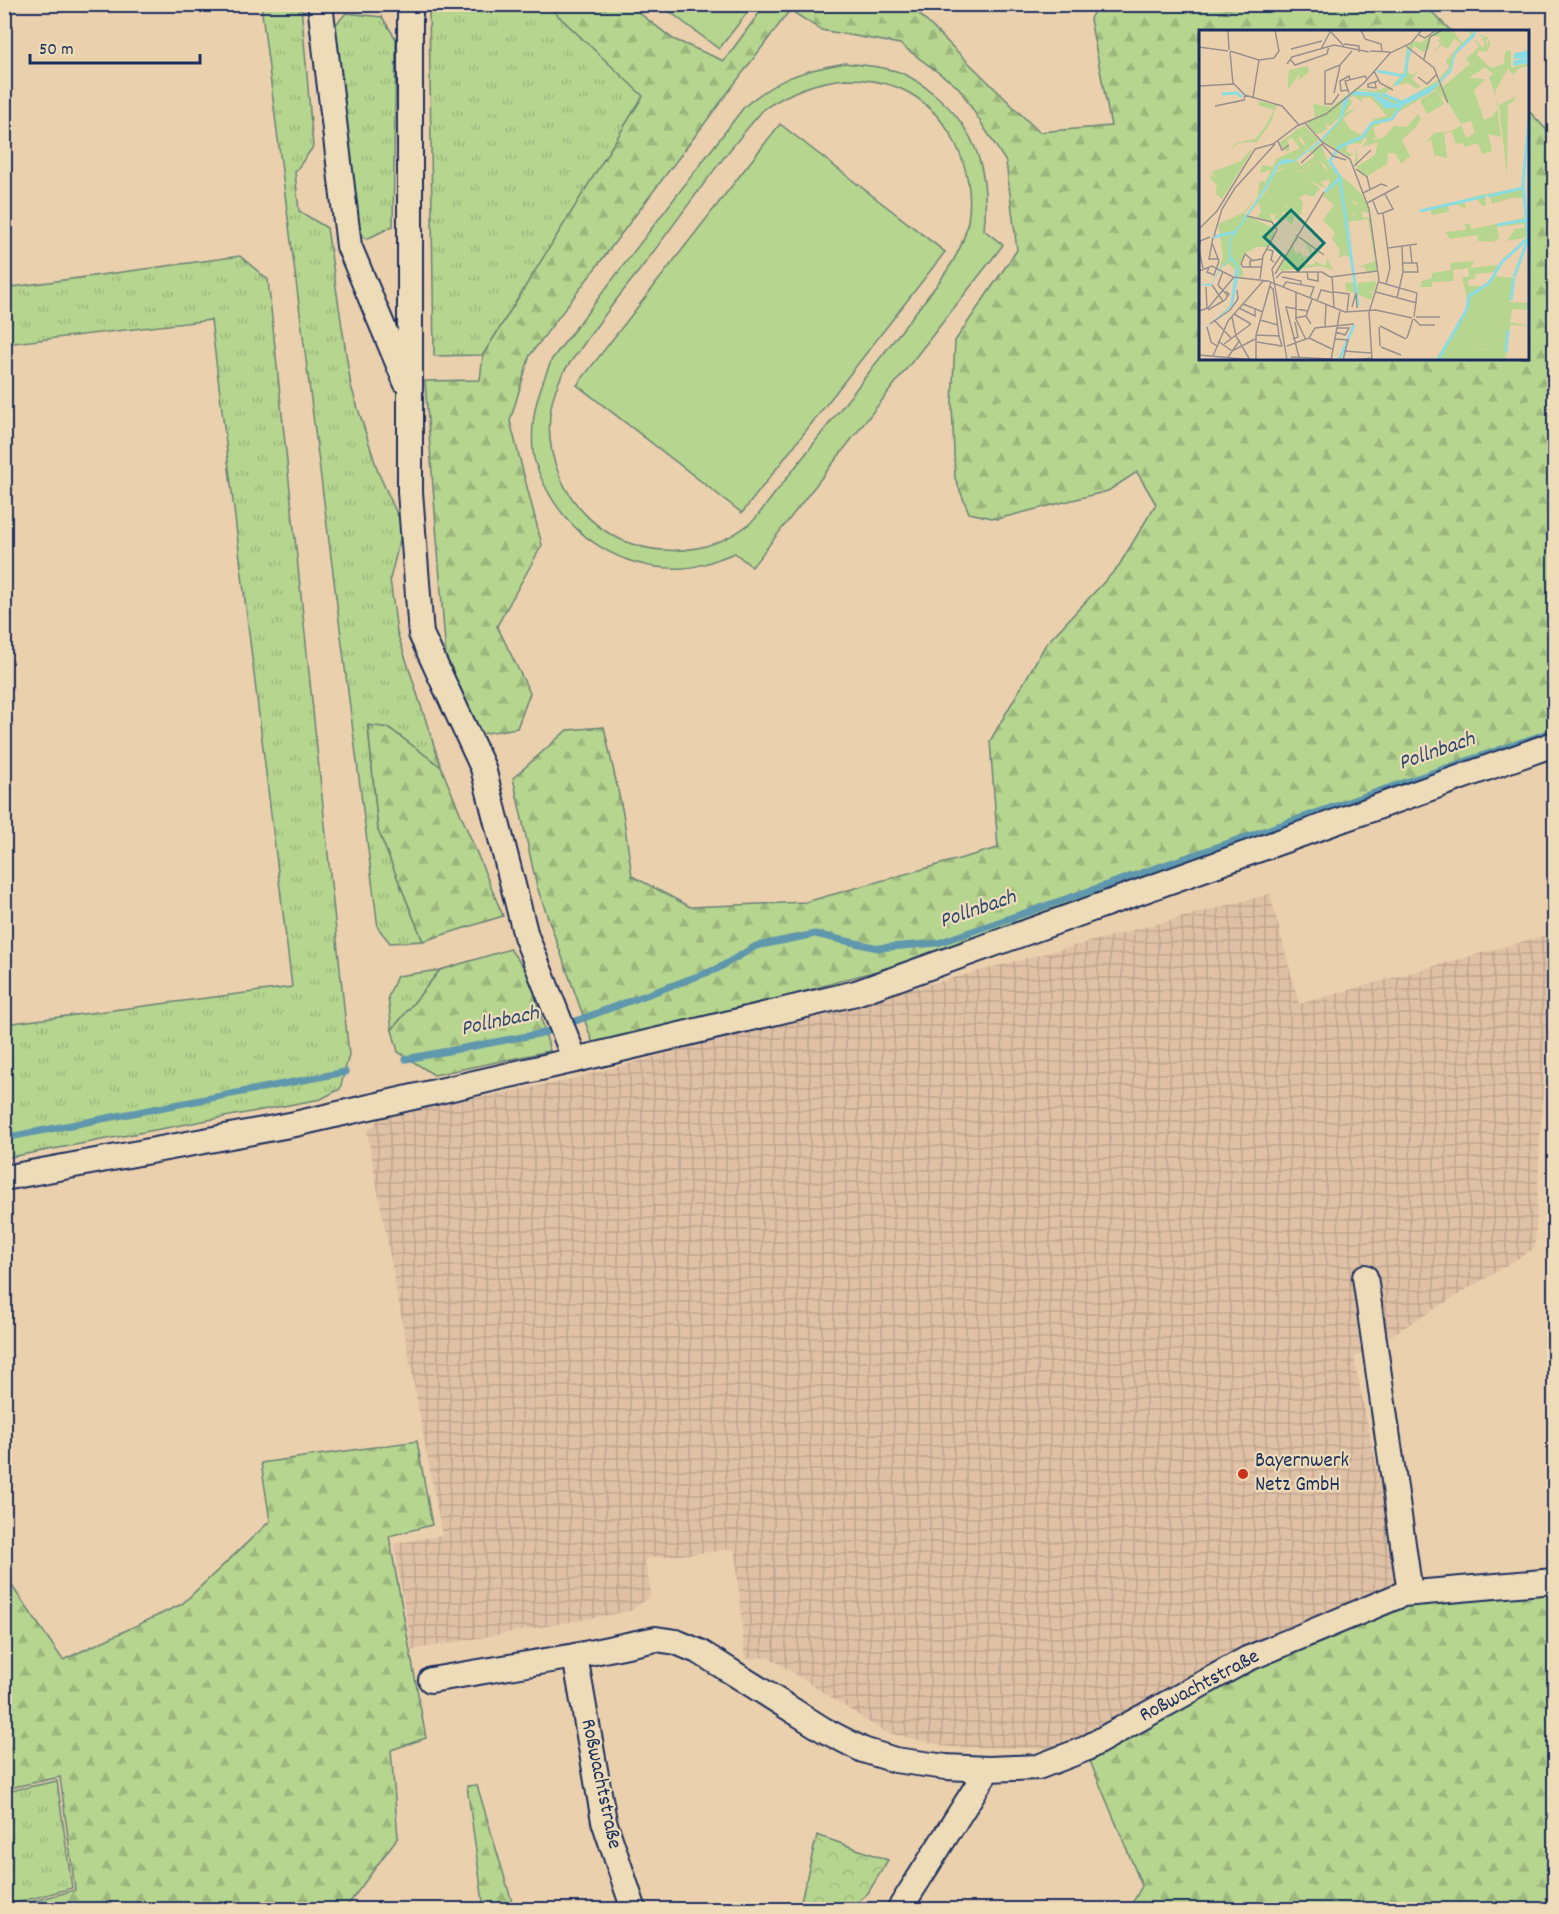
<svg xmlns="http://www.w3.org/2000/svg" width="1559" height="1914" font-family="Dekko,sans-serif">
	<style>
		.industrial { fill: url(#industrial-grid) }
		.grass { fill: url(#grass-tufts); stroke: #688276; stroke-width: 1.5 }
		.forest { fill: url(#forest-firs); stroke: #688276; stroke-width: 1.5 }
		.park { fill: url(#park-crowns); stroke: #688276; stroke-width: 1.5 }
		.pitch { fill: #b6d58e; stroke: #688276; stroke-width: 1.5; fill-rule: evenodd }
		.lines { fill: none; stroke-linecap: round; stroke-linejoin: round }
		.stream { stroke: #5e97ad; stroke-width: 7 }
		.minor-casing { stroke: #1b2f5e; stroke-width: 28 }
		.minor { stroke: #eedcb9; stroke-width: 24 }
		.poi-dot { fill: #c8321e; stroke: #eedcb9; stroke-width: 2 }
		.labels { text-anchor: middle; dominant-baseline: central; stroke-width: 4.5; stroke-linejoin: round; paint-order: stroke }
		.poi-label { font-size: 21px; fill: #1b2f5e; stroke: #eedcb9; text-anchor: start }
		.street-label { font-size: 21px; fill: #1b2f5e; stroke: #eedcb9 }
		.water-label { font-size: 22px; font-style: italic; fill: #2c4972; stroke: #eedcb9 }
		.inset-river { fill: none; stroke: #8bdce2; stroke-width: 3 }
		.inset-road { fill: none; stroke: #98908e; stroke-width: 1.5 }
		.view { fill: #0f766e; fill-opacity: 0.15; stroke: #0f766e; stroke-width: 3 }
		.inset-edge { fill: none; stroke: #1b2f5e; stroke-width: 3 }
	</style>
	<defs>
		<pattern id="industrial-grid" width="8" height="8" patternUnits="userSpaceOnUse" patternTransform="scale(1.5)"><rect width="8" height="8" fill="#e0c1a5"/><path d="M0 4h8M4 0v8" fill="none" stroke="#c0a690"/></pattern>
		<pattern id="grass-tufts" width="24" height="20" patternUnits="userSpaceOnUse" patternTransform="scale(1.5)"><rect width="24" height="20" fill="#b6d58e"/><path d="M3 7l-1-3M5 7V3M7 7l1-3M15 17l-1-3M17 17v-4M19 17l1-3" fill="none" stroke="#9cb77d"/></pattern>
		<pattern id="forest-firs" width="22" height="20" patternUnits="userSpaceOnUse" patternTransform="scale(1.5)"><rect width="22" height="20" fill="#b6d58e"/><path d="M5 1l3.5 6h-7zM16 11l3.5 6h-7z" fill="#9cb77d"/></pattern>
		<pattern id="park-crowns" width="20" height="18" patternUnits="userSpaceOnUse" patternTransform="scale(1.5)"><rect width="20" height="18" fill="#b6d58e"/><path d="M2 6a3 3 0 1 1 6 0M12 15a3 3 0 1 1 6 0" fill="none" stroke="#9cb77d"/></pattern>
	</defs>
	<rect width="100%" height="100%" fill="#ebd0ae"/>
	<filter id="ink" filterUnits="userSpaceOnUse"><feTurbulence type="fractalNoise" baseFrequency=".0167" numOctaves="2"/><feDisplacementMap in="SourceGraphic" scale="12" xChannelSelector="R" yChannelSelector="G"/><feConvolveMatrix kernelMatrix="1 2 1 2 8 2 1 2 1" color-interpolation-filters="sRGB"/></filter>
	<g filter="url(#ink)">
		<!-- industrial -->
		<polygon class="industrial" points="1270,894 1299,1004 1550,934 1535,1248 1354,1358 1403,1594 1085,1749 949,1747 884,1732 769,1657 745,1659 736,1556 734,1549 645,1559 651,1595 631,1611 412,1650 394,1544 442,1535 367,1132 381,1116 556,1083"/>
		<!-- grass -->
		<g class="grass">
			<polygon points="261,5 301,5 313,147 295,172 299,211 327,228 351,386 378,472 403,527 390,579 397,632 441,767 389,728 368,726 378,830 423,941 390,943 378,928"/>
			<polygon points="429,5 547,5 644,96 483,355 434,356"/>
			<polygon points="346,13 382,17 396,39 393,226 367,239 354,229 331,30"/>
			<polygon points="240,256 268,280 349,1055 340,1089 321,1099 5,1158 5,1024 292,987 211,320 5,344 5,288"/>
			<polygon points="440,970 392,1030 388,997 397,976"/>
			<polygon points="57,1781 72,1888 5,1906 5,1792"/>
		</g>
		<!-- forest -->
		<g class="forest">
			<polygon points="547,5 629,5 673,39 724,61 765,5 910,5 1039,132 1111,126 1090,19 1097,5 1425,5 1451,31 1200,32 1200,358 1528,358 1528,110 1554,138 1554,740 904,963 742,1009 594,1046 537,887 513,778 567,730 604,727 623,813 632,876 690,907 806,902 998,848 990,741 1046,644 1118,567 1156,504 1137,472 1108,491 997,519 969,513 955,478 952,403 955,341 1017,250 1006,162 959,88 900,44 821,30 790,10 530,355 510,421 542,545 497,626 530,693 517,728 475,735 446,657 425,381 480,380 483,355 643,96"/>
			<polygon points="368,725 389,728 441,767 503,916 423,941 378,830"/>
			<polygon points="510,949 530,976 550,1051 434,1075 398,1052 392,1030 440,970"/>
			<polygon points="417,1441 432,1525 389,1536 426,1738 391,1750 398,1837 345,1909 5,1909 75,1890 60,1777 5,1789 5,1576 63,1660 182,1604 270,1521 261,1463"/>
			<polygon points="1554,1581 1554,1909 1129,1909 1142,1886 1085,1749 1403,1594"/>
			<polygon points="477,1785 514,1909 484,1909 467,1786"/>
		</g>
		<!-- park -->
		<polygon class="park" points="817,1835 888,1860 868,1893 850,1909 799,1909"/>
		<!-- pitch -->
		<g class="pitch">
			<polygon points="661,5 753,5 719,49"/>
			<path d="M845,63c18,2 36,3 54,9 12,4 25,14 35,22 44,36 56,81 50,136l19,15 -251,322 -17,-14c-17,6 -34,14 -52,15 -59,3 -112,-30 -138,-82 -5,-10 -11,-23 -12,-34 -3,-36 5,-60 19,-93l192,-252c34,-29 57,-36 101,-44zM845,79c19,0 37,2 54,9 49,21 78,82 69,133 -4,25 -17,45 -32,65l-181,233c-34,30 -79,39 -123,25 -66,-22 -103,-103 -71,-167 4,-9 12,-18 18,-26 19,-28 39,-54 60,-80 41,-54 80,-111 125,-162 26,-17 50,-27 81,-30z"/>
			<polygon points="780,124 945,252 742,513 577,385"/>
		</g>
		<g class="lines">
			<!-- stream -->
			<g class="stream">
				<polyline points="406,1059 543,1033 717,969 756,946 815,934 878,948 938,943 1554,731"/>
				<polyline points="4,1138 345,1072"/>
			</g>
			<!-- minor casing -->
			<g class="minor-casing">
				<g id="minor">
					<polyline points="320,4 349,246 406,382"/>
					<polyline points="410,4 410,492 421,634 483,768 526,936 575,1060"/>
					<polyline points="4,1178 295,1124 575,1060 856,993 1554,744"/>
					<polyline points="1365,1277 1410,1593"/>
					<polyline points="575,1656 604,1821 634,1910"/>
					<polyline points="431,1680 575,1656 656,1639 676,1642 700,1652 824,1730 863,1750 895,1760 946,1767 988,1769"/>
					<polyline points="899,1910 988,1769 1038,1767 1085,1749 1247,1659 1403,1594 1554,1581"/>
				</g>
			</g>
			<!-- minor -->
			<use href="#minor" class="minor"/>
		</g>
	</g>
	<!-- markers -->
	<circle class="poi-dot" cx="1243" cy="1474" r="6"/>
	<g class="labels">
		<!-- poi labels -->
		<g class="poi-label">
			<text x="1255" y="1462">Bayernwerk<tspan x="1255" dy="24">Netz GmbH</tspan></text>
		</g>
		<!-- street labels -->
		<g class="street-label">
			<text transform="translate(1200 1687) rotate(-28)">Roßwachtstraße</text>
			<text transform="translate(600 1784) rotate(78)">Roßwachtstraße</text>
		</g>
		<!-- water labels -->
		<g class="water-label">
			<text transform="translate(1437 752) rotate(-19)">Pollnbach</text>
			<text transform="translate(978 910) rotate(-19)">Pollnbach</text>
			<text transform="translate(500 1022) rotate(-12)">Pollnbach</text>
		</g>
	</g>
	<!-- overview -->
	<g transform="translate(1199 30)">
		<rect width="330" height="330" fill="#ebd0ae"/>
		<path d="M237,0h17l9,13 9,-9 -4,-4h9l-21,22 -6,18 -10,12 -31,19 -13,3 -16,-8 2,-3 -23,-3 -15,11 -3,16 -10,9 -5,-2 2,5 -6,4 -5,1 -9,-11 8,-6 -2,-13 18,3 26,-19 17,3 18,-5 -7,8 17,7 35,-20 12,-14 -3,-6 15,-18 -7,-4 -6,10 -7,-4 -7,8 6,-10 4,2 -6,-4 3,-4 -10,-1 -2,13 -6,3 -9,-6 -6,14v13l5,2 7,-6 -8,10 9,8 -4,2 -9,-6 -16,3 12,-14 3,-25 7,-6 7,2zM109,36l1,6 -11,9 2,-8 -12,17v-8l5,-3 -5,3 1,-12zM242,53l6,20 -11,-14 -63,39 3,9 -7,4 -5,-3 -3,6 -11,-1 12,-6 12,-18 13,-3 -17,-19 -9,1 1,4 -8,-6 -5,2 3,5 -7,10 11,-5 -12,10 -2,-2 4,-17 7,-5 20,2 8,9 10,4 17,-5zM317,66l-3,6 -5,2 -1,71 -8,-70zM59,71l19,4 -6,17 -14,20 -18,1 -10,7 7,-7 19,-4 10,-12 9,-17 -16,-5zM105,95l15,15 -12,6 -7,-10h-10l8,-8 6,6 -2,3 7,-3 -6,-6zM119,130l11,14 1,5 -10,3 7,7 -19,-9 -16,3 -12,10 17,12 -5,8 2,-9 -10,2 3,4 -7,4 -14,-22 9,-19 18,-9 6,4 -5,3 8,1zM324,158l1,10h-13l-19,6 -2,-9 -5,1 1,10h-4l-8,-10zM152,169l4,6 4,-1 4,14 8,-1 7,54 -12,2 -1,-6h-7l17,-6 -7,-42 -19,3 5,35 -6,-36 8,-2 -7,-2 7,-3zM265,171l2,8 -13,-6 -5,2 1,7 -17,3 -2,-6 14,-5zM324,182l5,25 -21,4 8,-12 9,-1v-4l-50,5 49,-11zM298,202l1,6 -5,2 4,2 -19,-1 -1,-6zM275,231l-3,7 27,-3 -3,7 -20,2v5l-7,1 1,6h15l-17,12 -5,-21h7l-1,-9 -15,2 1,11 -22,1v5h-12l2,-6 10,-3v-5l19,-3 -1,-7zM296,246l18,2 -7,62 -13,-1 14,2 -2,19h-66l11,-24 27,3 -1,11h16l-15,-1 1,-10h12l1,-10h9l1,-13 -37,-2 4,-4 1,-13 21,-13z" fill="#b6d58e"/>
		<path d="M279,4l10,3 2,7 -3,8 -8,-2 -2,5 14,13 13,-4 1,-12 6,-2v18l18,-5v3l-10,2 -4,6 -1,-3v5l-6,-8 -13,24 6,45 -13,-3 4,17 -10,3 -4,-11 -13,4 -2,-4 -7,1 -4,-12 -8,1 3,25 -12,-3 1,8 -5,-24 -6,4 9,-10 18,-2 9,-6 5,13 9,-5 -4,-12 -10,3 -21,-35 30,-25 -4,-5 13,-12 -5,-8 9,9 2,-5 -4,-5 5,1 1,9 1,-8zM286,37l8,7 -4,3 9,28 -5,11 -9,4 -10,-30 12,-11 -17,-1zM219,84l3,5 -5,8 -14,13 8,16 -9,8 -6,-11h-7l-1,11 -21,13 -7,-5 -4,-10 2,-16 1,20 17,-11 3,-13 -16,5 5,-7 16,-2 11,-12 13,1zM143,86l8,13 13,7 -15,8 -2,8 8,2 -5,3 -27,-16zM104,96l6,8 -11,4 5,7 14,-4 -22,19 -12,-1 -7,6 -12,24 -20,25 27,13 4,5 -2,8 -6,7h-11l-10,6 -6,10 4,13h-9l1,-5 -7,-7 -10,4 4,-11 -5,-33 25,-11 14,-16 3,-16 5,1 6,-12 -11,3 2,-8 11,2 3,-8 24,-11 -8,-10 -5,2 3,9 -3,3 -8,-9zM121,113l10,23 32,28 8,19 -11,-2v-6l-8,-6 5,14 -5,2 5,4 -8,2 -1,5 4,32 -6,-3 -7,3 2,-8 -8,-11 3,-6 -12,-13 11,-15 -11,-9 7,-14 -4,-16 -8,-6 -16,11h-8l5,-3 -4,-4 -20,7 9,-10h13l4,5 14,-10 -6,-5zM53,118l-2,6 -28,45 -7,-6 2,-8 -6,-6 -1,-5 5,4 -3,-6 29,-11zM109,150l12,8 -6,9 -9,-3 -6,4 4,4 -2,12 -7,2 -2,9 -7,-7 -1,-12 4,1 1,-5 5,2 -2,9 5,-8 -17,-12 12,-10zM67,162l9,7 10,21 -11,-1 3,-6 -7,2 4,8 -18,-6 5,-5 -2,-9 -13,12zM266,194h5l1,5 25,-4 2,6 1,8 -7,1 6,-2 -1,-6 -47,7 -5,-7 21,-2zM97,205l2,4 -5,6 3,9 3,-3 5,6 7,-1 -8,-18 7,6 2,8 9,1 -17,6 1,6 10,-1 -1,-3 11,5 2,-8 6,12 -13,-4 -41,5zM310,272l20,1v7l-17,-1 -2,13 19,4 -19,-1 -4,35v-19l-16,-2 16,1 1,-10 -15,-1 -3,11 -11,-1 -1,10 27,3 -28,-2 1,-11 -27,-2 -12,23h-3l29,-46 37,2 -1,12 6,1z" fill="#b6d58e" fill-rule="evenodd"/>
		<path d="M238,60l7,14 -17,10 -7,-14zM177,251l-1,10 -6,1 4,1 -2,7 -25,-10 -1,-7 9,-1 3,10 1,-9z" fill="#b6d58e"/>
		<path d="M277,0l-1,6 -19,18 -5,18 -20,20 -30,15 -15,2 -13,-13 -23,-1 -9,25 -18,20 -27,21 -17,4 -13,25 -35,50v16l7,9 1,9 -6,30 -3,4 -31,25 31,-27 6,-41 -5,-5 -9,7 -10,17 -3,2 -10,-1 13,-2 8,-15 9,-8v-20l35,-51 12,-24 7,-6 12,1 24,-19 20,-21 5,-22 9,-7 28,2 -2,3 16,8 44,-22 10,-12 6,-18zM330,20v13l-16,3v-5l11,-3 -11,1 2,-6z" fill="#8bdce2"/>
		<path class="inset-river" d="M178,41l27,5M196,55l10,-10 4,-26M23,64l15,-1 5,4M183,64l22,9M330,136v42M126,162l15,-14M289,166l35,-8M221,181l66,-15M298,195l29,-5M15,207l21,-5M329,207l-5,-53 6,-66M315,247l14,-38M312,270l3,-22M159,276l-18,-128 -10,-17 9,-14 23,-10 10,-14 20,-4 9,-14M307,322l2,-22M140,330l15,-35M239,330l29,-51 2,-13 20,-13 13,-21 26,-24"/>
		<path class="inset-road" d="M29,0l1,20M130,0l15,16M162,0l4,9 16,5 1,7M220,5l6,3 11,-8M145,14l15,2v6M207,16l28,22 14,35M0,17l29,4M92,19l31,-8M122,19l10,-19M31,21l29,9 15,-2 5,-7 -4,-21M171,21l20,1M31,22l3,32M91,29l5,6 32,-11 2,-8M225,29l6,-22 12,-7M88,34l5,-7 42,-12 35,7M175,41l6,12 13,7M219,47l9,7 10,-10M176,52l1,6 -8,-1v-3l10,-3M0,56l35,-2 11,11 37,11 17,19M149,60l-7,1 -1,-10 9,-5 1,4M135,63l6,-27M150,63l-4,-12 20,-5 2,3M140,64l-7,10h-7v-33l15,-6 12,-14M54,67l6,-37M16,76l29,-6 1,-5M106,93l17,19 28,17 19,50 10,71 -10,32 3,48M79,111l4,9 7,-5M123,114l11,12 13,4M102,133l22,-20M155,136l17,-16M157,139l11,8 3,12M164,163l18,-9 6,2M174,171l5,13 5,-1M168,173l32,-17M184,183l7,55 -4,16M184,183l10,-4 -8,-15M48,186l25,6 5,8 -14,26 -3,23M0,199l18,-18 38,-62 18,-5 24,-18 29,-12 38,-31 26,-30 21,-10 11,-13M97,205l28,20M15,206l8,-27 13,-21 40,-44M14,207l-4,22h9M211,215l2,18M189,218l29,-4M0,219l1,-8 10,-4M67,219l7,2 -2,9 3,2M0,220l4,18M83,224l-10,15 15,91M54,231l-8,-7 -4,10 2,3h18M51,237v-6l12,-2M10,238l-2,4 7,3 5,-14 -7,-18M0,241l13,-5 21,11 35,4 77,31 31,-2 36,8M24,241l-5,14 10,11M108,242l1,7 10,2v-9M204,242h15l-1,-9h-14M76,244l49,-82M133,246l2,32M83,247l19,4v4M77,248l6,-6h40l8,5 48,-6M180,252l38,11 -3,24M13,255l11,16M70,256l4,3 6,47M7,257l1,22M84,257l3,-5 28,5 -4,11M97,262v27l10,21M135,262l15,2 -2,18M177,262l41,11M198,268l6,-26 -1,-26M118,271l4,-11 13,3M44,274l20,8M153,277l4,-14 1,15M40,278l16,8v-6M9,280l17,-10 4,-6 -3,-3M0,281l9,-3 26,-31M35,284l17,10M107,286l6,-17M33,287l4,19 14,24M217,287h24M96,288l11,-2 5,8M215,289l6,6h15M15,290l17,18M61,290l18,5M11,294l20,-14 8,-11 -1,-9M126,296l1,-21M181,296l26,13M8,297l4,15 6,4M180,297l1,19M137,302l9,3 4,-7h-12M57,305l23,1M110,308l23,11M208,308l6,-19M94,309l5,-2 -3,-15M136,309l13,1 -5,20M19,311l14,10 23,-12M58,312l25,4 -3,-10M25,314l27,-20M88,316l22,-8 6,-10 39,-4M182,317l20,8M145,321l27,2M0,325l55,5M14,326l15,-35 36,-41M29,327l12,-17M92,327l40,2M100,327l-13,-50 22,4M57,330v-25l15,-53M132,330l9,-49M155,330l18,-2"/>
		<path class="view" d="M92,180l33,33 -26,27 -34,-33z"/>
		<rect width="330" height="330" class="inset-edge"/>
	</g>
	<!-- margin -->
	<rect width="1559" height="1914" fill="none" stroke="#eedcb9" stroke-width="24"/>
	<rect x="12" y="12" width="1535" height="1890" fill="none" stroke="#1b2f5e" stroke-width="2" filter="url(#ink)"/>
	<!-- scale -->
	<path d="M30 54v9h170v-9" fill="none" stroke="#1b2f5e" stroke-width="3"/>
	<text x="39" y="54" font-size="18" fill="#1b2f5e" stroke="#eedcb9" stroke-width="4.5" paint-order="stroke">50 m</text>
</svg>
